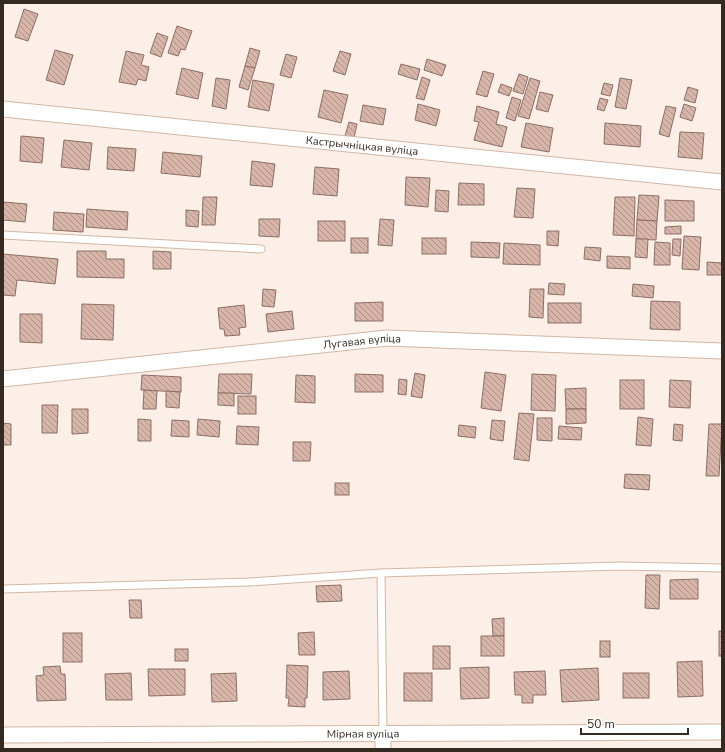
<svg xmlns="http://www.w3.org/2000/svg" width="725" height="752" font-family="'Nunito Sans',sans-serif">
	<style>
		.building { fill: url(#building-back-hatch); stroke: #8d6e64 }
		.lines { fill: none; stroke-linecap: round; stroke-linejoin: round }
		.service-casing { stroke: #d4b7a3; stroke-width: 9 }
		.minor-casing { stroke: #d4b7a3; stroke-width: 17 }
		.service { stroke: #fff; stroke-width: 7 }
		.minor { stroke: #fff; stroke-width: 15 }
		.labels { text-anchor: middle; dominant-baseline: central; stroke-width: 3.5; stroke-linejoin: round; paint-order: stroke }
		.street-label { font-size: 11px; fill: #352a22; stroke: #fff }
	</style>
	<defs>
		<pattern id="building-back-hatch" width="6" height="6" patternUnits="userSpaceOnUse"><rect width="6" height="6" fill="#d7b5a9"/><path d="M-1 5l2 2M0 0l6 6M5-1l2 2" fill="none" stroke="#af9389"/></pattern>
	</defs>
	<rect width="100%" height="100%" fill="#fbefe7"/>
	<!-- building -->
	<g class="building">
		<polygon points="24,9 38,14 28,41 15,37"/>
		<polygon points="177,26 192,31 185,50 181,49 178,56 168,53"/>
		<polygon points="157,33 168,37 161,57 150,53"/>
		<polygon points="250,48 260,51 255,68 245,66"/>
		<polygon points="55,50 73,55 64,85 46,80"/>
		<polygon points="126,51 144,55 141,65 149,67 146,81 138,79 136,85 119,82"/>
		<polygon points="340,51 351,54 345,75 333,71"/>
		<polygon points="286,54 297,57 291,78 280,75"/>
		<polygon points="427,59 446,65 442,76 424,70"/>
		<polygon points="401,64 420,69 417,80 398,74"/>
		<polygon points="245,66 255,68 248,90 239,87"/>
		<polygon points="182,68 203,73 198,99 176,94"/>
		<polygon points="483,71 494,74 487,97 476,94"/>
		<polygon points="519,74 528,77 523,94 513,91"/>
		<polygon points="422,77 430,80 424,100 416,98"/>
		<polygon points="216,78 230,80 226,109 212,106"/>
		<polygon points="530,78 540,81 529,119 518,116"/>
		<polygon points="620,78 632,80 626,109 615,107"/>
		<polygon points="253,80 274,84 269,111 248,107"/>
		<polygon points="604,83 613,85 610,96 601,94"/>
		<polygon points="501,84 512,88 509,96 498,92"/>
		<polygon points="688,87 698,90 695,103 684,100"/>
		<polygon points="324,90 348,95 341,123 318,117"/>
		<polygon points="540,92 553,95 548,112 536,109"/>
		<polygon points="512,97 521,100 515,121 506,118"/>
		<polygon points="600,98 608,100 604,111 597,109"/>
		<polygon points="418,104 440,110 436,126 415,120"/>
		<polygon points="684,104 696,108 692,121 680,117"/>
		<polygon points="363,105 386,109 383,125 360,121"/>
		<polygon points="477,106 499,112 496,124 507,127 502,147 474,140 479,122 474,121"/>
		<polygon points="666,106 676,108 669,137 659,134"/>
		<polygon points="349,122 357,124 354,138 345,136"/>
		<polygon points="526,123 553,128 549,152 521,147"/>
		<polygon points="605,123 641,126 640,147 604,144"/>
		<polygon points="680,132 704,133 702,159 678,157"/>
		<polygon points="21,136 44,138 42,163 20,161"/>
		<polygon points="64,140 92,143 89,170 61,167"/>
		<polygon points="108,147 136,149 134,171 107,169"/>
		<polygon points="163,152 202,156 200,177 161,173"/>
		<polygon points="252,161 275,164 272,187 250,185"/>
		<polygon points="315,167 339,169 337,196 313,194"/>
		<polygon points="406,177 430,178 428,207 405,205"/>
		<polygon points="459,183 484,184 484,205 458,205"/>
		<polygon points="517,188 535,189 533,218 514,217"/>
		<polygon points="436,190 449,191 448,212 435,211"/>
		<polygon points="639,195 659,196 657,221 637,220"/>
		<polygon points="203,197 217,197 215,225 202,225"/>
		<polygon points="615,197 635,197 634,236 613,235"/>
		<polygon points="665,200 694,201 694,221 665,221"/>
		<polygon points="3,202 27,204 25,222 3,220"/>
		<polygon points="87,209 128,212 127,230 86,227"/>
		<polygon points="186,210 199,211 198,227 186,226"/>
		<polygon points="54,212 84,214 83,232 53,230"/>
		<polygon points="259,219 280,219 279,237 259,236"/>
		<polygon points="380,219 394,220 392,246 378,245"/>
		<polygon points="637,220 657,221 656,240 636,239"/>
		<rect x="318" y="221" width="27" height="20"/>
		<polygon points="681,226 681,234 665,234 665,227"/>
		<polygon points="547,231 559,231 558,246 547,245"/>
		<polygon points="684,236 701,237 699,270 682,269"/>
		<rect x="351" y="238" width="17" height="15"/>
		<rect x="422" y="238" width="24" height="16"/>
		<polygon points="636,239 648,239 647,258 635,257"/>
		<polygon points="673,239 681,239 680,256 672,255"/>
		<polygon points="471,242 500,243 499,258 471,257"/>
		<polygon points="655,242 670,243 670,265 654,265"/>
		<polygon points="504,243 540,245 540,265 503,264"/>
		<polygon points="585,247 601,248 600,261 584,259"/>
		<polygon points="77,251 106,251 106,259 124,259 124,278 77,277"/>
		<polygon points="153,251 171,252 171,269 153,269"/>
		<polygon points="3,254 58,259 55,284 17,280 15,296 3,295"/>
		<polygon points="607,256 630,257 630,269 607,268"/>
		<polygon points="707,262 722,263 722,275 707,275"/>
		<polygon points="549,283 565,284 564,295 548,294"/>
		<polygon points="633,284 654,286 653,298 632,296"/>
		<polygon points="263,289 276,290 274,307 262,306"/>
		<polygon points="530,289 544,289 543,318 529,317"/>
		<polygon points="651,301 680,302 680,330 650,329"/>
		<polygon points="383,302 383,321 355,321 355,303"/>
		<rect x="548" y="303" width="33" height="20"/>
		<polygon points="82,304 114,305 113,340 81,339"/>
		<polygon points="244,305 246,327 239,328 240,335 225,336 224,329 220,329 218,308"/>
		<polygon points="292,311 294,329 268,332 266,314"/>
		<polygon points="20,314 42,314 42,343 20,342"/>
		<polygon points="485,372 506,375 501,411 481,408"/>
		<polygon points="415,373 425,375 422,398 411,396"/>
		<polygon points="219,374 252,374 251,394 218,393"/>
		<polygon points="355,374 383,375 383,392 355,392"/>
		<polygon points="532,374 556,375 555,411 531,410"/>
		<polygon points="142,375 181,377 181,392 141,390"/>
		<polygon points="296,375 315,376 315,403 295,402"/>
		<polygon points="399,379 407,380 406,395 398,394"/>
		<rect x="620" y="380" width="24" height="29"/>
		<polygon points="670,380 691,381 690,408 669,407"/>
		<polygon points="586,388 586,409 566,409 565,389"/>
		<polygon points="144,390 157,391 156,409 143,409"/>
		<polygon points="166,391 180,392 179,408 166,407"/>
		<polygon points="218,393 234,393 234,406 218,405"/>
		<rect x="238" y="396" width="18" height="18"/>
		<polygon points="42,405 58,405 57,433 42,433"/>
		<polygon points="72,409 88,409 88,433 72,434"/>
		<polygon points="566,409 586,409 586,423 566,424"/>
		<polygon points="519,413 534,414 529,461 514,459"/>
		<polygon points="638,417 653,419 651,446 636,445"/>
		<polygon points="537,418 552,418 552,441 537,440"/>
		<polygon points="138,419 151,420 151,441 138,441"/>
		<polygon points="198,419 220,421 219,437 197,435"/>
		<polygon points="172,420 189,421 189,437 171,436"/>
		<polygon points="492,420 505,421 503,441 490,439"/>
		<polygon points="3,423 11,424 11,445 3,445"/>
		<polygon points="674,424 683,425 682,441 673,440"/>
		<polygon points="709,424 722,424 719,476 706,476"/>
		<polygon points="459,425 476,427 475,438 458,436"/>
		<polygon points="237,426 259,427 258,445 236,444"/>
		<polygon points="559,426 582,428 581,440 558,439"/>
		<polygon points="293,442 311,442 310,461 293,461"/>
		<polygon points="625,474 650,475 649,490 624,488"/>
		<rect x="335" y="483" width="14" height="12"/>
		<polygon points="646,575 660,575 659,609 645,608"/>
		<polygon points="698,579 698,599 670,599 670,580"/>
		<polygon points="341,585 342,601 317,602 316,586"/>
		<polygon points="129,600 141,600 142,618 130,618"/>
		<polygon points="504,618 504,636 493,636 492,619"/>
		<rect x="719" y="631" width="3" height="25"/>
		<polygon points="314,632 315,655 299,655 298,633"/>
		<rect x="63" y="633" width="19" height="29"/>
		<rect x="481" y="636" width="23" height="20"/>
		<rect x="600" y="641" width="10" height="16"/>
		<rect x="433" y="646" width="17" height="23"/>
		<rect x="175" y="649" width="13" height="12"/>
		<polygon points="702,661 703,696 678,697 677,662"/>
		<polygon points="287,665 308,666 307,698 305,698 305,707 288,706 289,698 286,698"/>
		<polygon points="60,666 61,674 65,674 66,700 37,701 36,676 44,675 43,667"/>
		<polygon points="489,667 489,698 461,699 460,668"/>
		<polygon points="598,668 599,700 562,702 560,670"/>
		<polygon points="148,669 185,669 185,695 149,696"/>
		<polygon points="349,671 350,699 323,700 323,672"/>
		<polygon points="545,671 546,695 533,695 533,703 522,703 522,695 515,695 514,672"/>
		<polygon points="131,673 132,700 106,700 105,674"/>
		<polygon points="236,673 237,701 212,702 211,674"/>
		<rect x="404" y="673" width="28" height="28"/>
		<rect x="623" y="673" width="26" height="25"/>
	</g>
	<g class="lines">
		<!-- service casing -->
		<g class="service-casing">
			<g id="service">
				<polyline points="3,235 261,249"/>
				<polyline points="381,573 383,734"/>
				<polyline points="3,589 249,582 381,573 619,566 722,568"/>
			</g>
		</g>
		<!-- minor casing -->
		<g class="minor-casing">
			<g id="minor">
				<path id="s1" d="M3,109l719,73"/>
				<path id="s2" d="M3,379l384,-41 335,13"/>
				<polyline points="383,734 383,749"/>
				<path id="s3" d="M3,735l719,-3"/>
			</g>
		</g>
		<!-- service -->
		<use href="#service" class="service"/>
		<!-- minor -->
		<use href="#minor" class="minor"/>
	</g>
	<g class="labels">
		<!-- street labels -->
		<g class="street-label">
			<text stroke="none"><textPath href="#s1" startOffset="361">Кастрычніцкая вуліца</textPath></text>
			<text stroke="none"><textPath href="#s2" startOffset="361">Лугавая вуліца</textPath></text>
			<text stroke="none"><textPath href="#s3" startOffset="360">Мірная вуліца</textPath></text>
		</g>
	</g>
	<!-- border -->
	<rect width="725" height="752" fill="none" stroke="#352a22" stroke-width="8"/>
	<!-- scale -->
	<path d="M581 728v6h107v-6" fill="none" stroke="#352a22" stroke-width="2"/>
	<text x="587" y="728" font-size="12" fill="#352a22" stroke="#ffffff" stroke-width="3" paint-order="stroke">50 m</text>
</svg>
